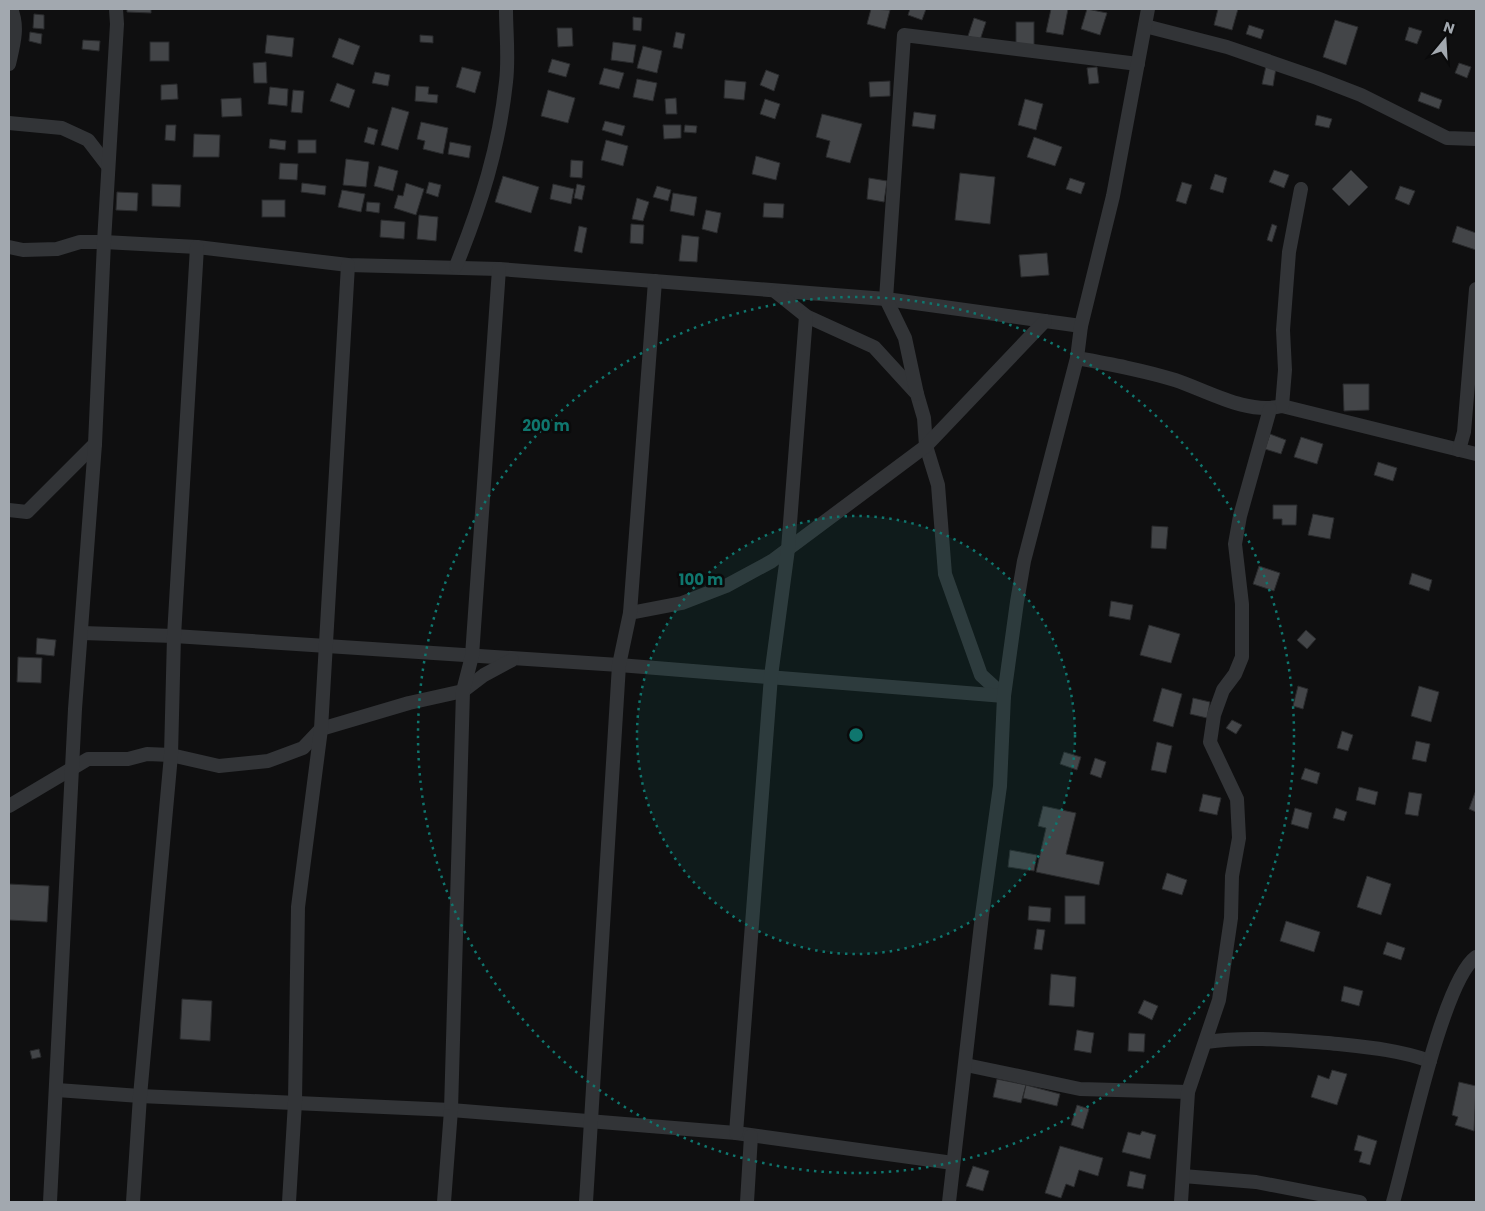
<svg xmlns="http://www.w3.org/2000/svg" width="1485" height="1211" font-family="Poppins,sans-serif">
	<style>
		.building { fill: #434548; stroke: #292a2c }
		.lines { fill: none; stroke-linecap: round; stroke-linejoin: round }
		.minor { stroke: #323437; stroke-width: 14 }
		.ring { fill: none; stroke: #0f766e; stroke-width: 2.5; stroke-dasharray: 2.5 5 }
		.centre { fill: #0f766e; stroke: #0a0a0b; stroke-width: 2.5 }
		.ring-label { font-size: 15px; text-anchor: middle; font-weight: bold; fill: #0f766e; stroke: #0a0a0b; stroke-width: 5; stroke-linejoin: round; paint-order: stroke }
	</style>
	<rect width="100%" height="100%" fill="#0f0f10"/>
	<!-- building -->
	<g class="building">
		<polygon points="127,9 151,9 151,13 127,12"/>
		<polygon points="871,9 890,10 885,29 867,24"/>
		<polygon points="910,9 926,9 922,20 908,15"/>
		<polygon points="1051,9 1068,9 1063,35 1046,32"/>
		<polygon points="1087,9 1107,13 1100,35 1081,29"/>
		<polygon points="1218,9 1238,9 1232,30 1214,25"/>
		<polygon points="34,14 44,15 44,29 33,28"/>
		<polygon points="633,17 642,18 641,31 633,30"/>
		<polygon points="974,18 986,22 980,40 968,36"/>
		<polygon points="1335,20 1358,27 1346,65 1323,57"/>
		<rect x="1016" y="22" width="18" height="24"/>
		<polygon points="1249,25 1264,30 1261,39 1246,34"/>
		<polygon points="1409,27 1422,31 1417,44 1405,40"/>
		<polygon points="557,28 572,28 573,46 558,47"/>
		<polygon points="30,32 42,34 41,44 29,41"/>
		<polygon points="676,32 685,34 682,49 673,47"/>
		<polygon points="267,35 294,38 292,57 265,53"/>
		<polygon points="420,35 433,36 433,43 420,42"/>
		<polygon points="339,38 360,46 353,65 332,57"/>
		<polygon points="83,40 100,41 99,51 82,49"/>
		<rect x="150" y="42" width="19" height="19"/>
		<polygon points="613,42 636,45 633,63 611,60"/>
		<polygon points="643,46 662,51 657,73 637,68"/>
		<polygon points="552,59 570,64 566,77 548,72"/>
		<polygon points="266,62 267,83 254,83 253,63"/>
		<polygon points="1459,63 1471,67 1467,78 1455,73"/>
		<polygon points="1266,66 1276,68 1273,86 1262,84"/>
		<polygon points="462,67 481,72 475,93 456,87"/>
		<polygon points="1097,67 1099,83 1089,84 1087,68"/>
		<polygon points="604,68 624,73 619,89 599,84"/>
		<polygon points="766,70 779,75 774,91 760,85"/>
		<polygon points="375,72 390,75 388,86 372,83"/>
		<polygon points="637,79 657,83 653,101 633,97"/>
		<polygon points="725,80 746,82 744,100 724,98"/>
		<polygon points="890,81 890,96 870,97 869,82"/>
		<polygon points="337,83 355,90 349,108 330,101"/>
		<polygon points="177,84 178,99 161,100 161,85"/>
		<polygon points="416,86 429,87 428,94 438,95 437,103 415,101"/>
		<polygon points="270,87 288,89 287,106 268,104"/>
		<polygon points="293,90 304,91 302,113 291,112"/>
		<polygon points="548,90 575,98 568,123 541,116"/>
		<polygon points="1421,92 1442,100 1439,109 1418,101"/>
		<polygon points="241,98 242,116 222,117 221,99"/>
		<polygon points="676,98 677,114 666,114 665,99"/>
		<polygon points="765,99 780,104 775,119 760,114"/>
		<polygon points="1025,99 1043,104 1036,130 1018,125"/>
		<polygon points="392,107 409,112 398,150 381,145"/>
		<polygon points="914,112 936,115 934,129 912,126"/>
		<polygon points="822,114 862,124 850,163 826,157 830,141 816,137"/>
		<polygon points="1317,115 1332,119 1329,128 1315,125"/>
		<polygon points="605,121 625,126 622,136 602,130"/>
		<polygon points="421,122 448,128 443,154 423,149 425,141 417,139"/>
		<polygon points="166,125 176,125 175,141 165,140"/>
		<polygon points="663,125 681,125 681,138 664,139"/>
		<polygon points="685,125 697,126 696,133 684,132"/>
		<polygon points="368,127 378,130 374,145 364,142"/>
		<polygon points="194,134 220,135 219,157 193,157"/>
		<polygon points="1034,137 1062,147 1055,166 1027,157"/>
		<polygon points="270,139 286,141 285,150 269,148"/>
		<rect x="298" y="140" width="18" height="13"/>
		<polygon points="606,140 628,146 623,166 601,160"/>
		<polygon points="450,142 471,146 469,158 448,154"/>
		<polygon points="756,156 780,163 776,180 752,174"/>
		<polygon points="346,159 369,162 366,187 343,185"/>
		<polygon points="571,160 583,161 582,178 570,177"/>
		<polygon points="280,163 298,164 297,180 279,179"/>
		<polygon points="379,166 398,171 393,191 374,186"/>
		<polygon points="1274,170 1289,175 1284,188 1269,182"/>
		<polygon points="1351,170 1368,187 1349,206 1332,189"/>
		<polygon points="960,173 995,177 990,224 955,220"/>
		<polygon points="1215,174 1227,178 1223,193 1210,189"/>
		<polygon points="503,176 539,187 531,213 495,202"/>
		<polygon points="869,178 887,181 884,202 867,199"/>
		<polygon points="1070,178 1085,183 1081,194 1066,189"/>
		<polygon points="429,182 441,185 438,197 426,193"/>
		<polygon points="1182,182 1192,185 1186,204 1176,201"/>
		<polygon points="302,183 326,186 325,195 301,192"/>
		<polygon points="406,183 424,189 416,215 394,208 398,195 403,196"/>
		<polygon points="152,184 181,185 180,207 152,206"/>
		<polygon points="553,184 574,189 571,204 550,199"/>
		<polygon points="577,184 585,186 582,200 574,198"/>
		<polygon points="657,186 671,190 668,201 653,197"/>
		<polygon points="1400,186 1415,191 1409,205 1395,199"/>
		<polygon points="342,190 365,194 361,212 338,207"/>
		<polygon points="117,192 138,193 137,211 116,210"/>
		<polygon points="673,193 697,197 694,216 670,211"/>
		<polygon points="637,198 649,202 643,221 632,219"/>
		<rect x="262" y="200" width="23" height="17"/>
		<polygon points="367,202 380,203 379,213 366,211"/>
		<polygon points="764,203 784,204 783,218 763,217"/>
		<polygon points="706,210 721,213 717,233 702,229"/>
		<polygon points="419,215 438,217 436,241 417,239"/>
		<polygon points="381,220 405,222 404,239 380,237"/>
		<polygon points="631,224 644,225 643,244 630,243"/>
		<polygon points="1272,224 1277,226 1272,242 1267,240"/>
		<polygon points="579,226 587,228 582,253 574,251"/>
		<polygon points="1457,226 1476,233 1476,250 1452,242"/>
		<polygon points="682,235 699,237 697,262 679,261"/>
		<polygon points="1047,253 1049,275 1021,277 1019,255"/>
		<polygon points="1343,384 1369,384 1369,410 1344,411"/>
		<polygon points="1270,434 1286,440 1281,454 1265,449"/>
		<polygon points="1301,437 1323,444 1317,464 1294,457"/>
		<polygon points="1378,462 1397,468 1393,481 1374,475"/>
		<polygon points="1273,505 1297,505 1296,525 1282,525 1282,519 1273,519"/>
		<polygon points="1313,514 1334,518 1330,539 1308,535"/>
		<polygon points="1152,526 1168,527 1166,549 1151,548"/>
		<polygon points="1259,566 1280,573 1274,591 1253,584"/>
		<polygon points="1412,573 1432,580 1429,591 1409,584"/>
		<polygon points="1111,601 1133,605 1130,620 1109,616"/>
		<polygon points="1149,625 1180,634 1171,663 1140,655"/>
		<polygon points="1306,630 1316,639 1307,649 1297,640"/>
		<polygon points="37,638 56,640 54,656 36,654"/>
		<polygon points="18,657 42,658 41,683 17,682"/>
		<polygon points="1298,686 1308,689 1303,709 1293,706"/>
		<polygon points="1419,686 1439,692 1431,722 1411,716"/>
		<polygon points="1162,688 1182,694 1173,727 1153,721"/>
		<polygon points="1193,698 1210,702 1207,718 1190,714"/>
		<polygon points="1232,720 1242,725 1236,734 1226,728"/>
		<polygon points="1342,731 1353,735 1348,751 1337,748"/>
		<polygon points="1416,741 1430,744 1426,762 1412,759"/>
		<polygon points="1157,742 1172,746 1166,773 1151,770"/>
		<polygon points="1064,752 1081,757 1077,770 1060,764"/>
		<polygon points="1095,758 1106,762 1101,778 1090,774"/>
		<polygon points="1305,768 1320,773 1317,784 1301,779"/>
		<polygon points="1359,787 1378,792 1375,805 1356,800"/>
		<polygon points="1476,790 1476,812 1469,809"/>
		<polygon points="1409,792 1422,794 1418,816 1405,814"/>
		<polygon points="1203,794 1221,798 1217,815 1199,811"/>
		<polygon points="1043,806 1076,813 1066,854 1104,862 1099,885 1036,872 1046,828 1038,826"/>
		<polygon points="1295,808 1312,813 1308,829 1291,824"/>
		<polygon points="1336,808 1347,812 1344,821 1333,818"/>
		<polygon points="1010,850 1037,855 1034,871 1008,867"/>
		<polygon points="1167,873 1187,880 1182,895 1162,889"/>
		<polygon points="1367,876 1391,884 1381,915 1357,907"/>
		<polygon points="9,884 49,886 47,922 9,920"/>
		<rect x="1065" y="896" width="20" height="28"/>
		<polygon points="1029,906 1051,908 1050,922 1028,920"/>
		<polygon points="1286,921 1320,932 1314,952 1280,941"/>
		<polygon points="1037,929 1045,930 1042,950 1034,949"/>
		<polygon points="1387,942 1405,948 1401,960 1383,954"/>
		<polygon points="1051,974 1076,977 1074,1007 1049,1005"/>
		<polygon points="1344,986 1363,991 1359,1006 1341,1001"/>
		<polygon points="182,999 212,1001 210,1041 180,1039"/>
		<polygon points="1144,1000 1158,1006 1152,1020 1138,1013"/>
		<polygon points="1077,1030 1094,1033 1091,1053 1074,1050"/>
		<polygon points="1129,1033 1145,1034 1144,1052 1128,1051"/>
		<polygon points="39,1049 41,1057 32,1059 30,1051"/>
		<polygon points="1332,1070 1347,1074 1337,1105 1311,1097 1318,1075 1329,1079"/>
		<polygon points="997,1079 1026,1085 1021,1103 993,1097"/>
		<polygon points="1459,1082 1476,1086 1474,1131 1455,1125 1458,1117 1452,1115"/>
		<polygon points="1026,1085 1060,1094 1057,1106 1023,1098"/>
		<polygon points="1077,1105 1089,1109 1083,1129 1071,1125"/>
		<polygon points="1142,1131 1156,1135 1150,1159 1122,1152 1128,1132 1140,1135"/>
		<polygon points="1358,1135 1377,1141 1370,1165 1359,1162 1362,1152 1354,1150"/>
		<polygon points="1060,1146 1103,1158 1098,1176 1079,1170 1074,1187 1066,1184 1061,1198 1045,1193"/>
		<polygon points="973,1166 989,1171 983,1191 966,1186"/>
		<polygon points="1130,1171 1146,1175 1143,1189 1127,1186"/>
	</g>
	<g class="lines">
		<!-- minor -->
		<g class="minor">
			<polyline points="1145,26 1227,47 1317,78 1361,95 1447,138 1476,139"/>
			<path d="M9,64c4,-18 10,-37 2,-55"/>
			<polyline points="9,123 62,128 88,140 108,166"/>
			<polyline points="9,247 23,250 57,249 80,242 104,242 197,247 348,265 499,269 886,299 1081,326"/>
			<path d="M456,266c25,-62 43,-118 50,-184 3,-24 0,-49 0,-73"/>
			<polyline points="776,292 806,316 874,347 917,394 924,418 926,446 938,485 945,574 981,675 1004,696"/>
			<path d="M1077,358c33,6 66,12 98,22 33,11 72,35 107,26l194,48"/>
			<polyline points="917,394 905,338 886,299 904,35 1138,64"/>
			<polyline points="1282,406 1285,370 1283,330 1289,252 1301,189"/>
			<polyline points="1459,450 1464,432 1476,289"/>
			<polyline points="9,510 27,512 95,444"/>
			<polyline points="630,613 682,603 726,586 772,561 926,446 1045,321"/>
			<polyline points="82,633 174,636 619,665 1004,696"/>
			<polyline points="9,806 88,759 128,759 147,754 171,755 219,766 268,761 303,748 321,729 409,703 463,691 484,675 512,660"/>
			<path d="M1206,1042c40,-6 82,-2 122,1 36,4 68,6 102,18"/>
			<polyline points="966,1065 1080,1089 1188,1092"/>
			<polyline points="57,1090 140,1096 451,1110 736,1133 953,1163"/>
			<polyline points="736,1133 771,676 788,549 806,316"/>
			<polyline points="1183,1176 1256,1182 1360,1202"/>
			<polyline points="50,1202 75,709 95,444 104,242 117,24 116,9"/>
			<polyline points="133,1202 140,1096 171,755 174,636 197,247"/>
			<polyline points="289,1202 295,1102 298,907 321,729 348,265"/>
			<polyline points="444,1202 451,1110 463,691 472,656 499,269"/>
			<polyline points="586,1202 619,665 630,613 655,281"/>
			<polyline points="747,1202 751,1136"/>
			<polyline points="949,1202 982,915 1000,786 1004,696 1017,602 1024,561 1077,358 1081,326 1113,196 1148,9"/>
			<polyline points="1181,1202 1188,1092 1219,1000 1231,918 1232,876 1239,838 1237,799 1210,742 1214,715 1223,690 1235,674 1242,657 1242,604 1235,544 1240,516 1270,409"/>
			<path d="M1393,1202c14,-47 49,-221 83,-245"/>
		</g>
	</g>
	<!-- distance rings -->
	<circle cx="856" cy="735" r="219" fill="#0f766e" fill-opacity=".12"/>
	<g class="ring">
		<circle cx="856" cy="735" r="219"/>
		<circle cx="856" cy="735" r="438"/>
	</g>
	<circle cx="856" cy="735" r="8" class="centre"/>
	<g class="ring-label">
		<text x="546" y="431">200 m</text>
		<text x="701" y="585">100 m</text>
	</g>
	<!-- border -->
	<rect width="1485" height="1211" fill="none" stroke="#a2a8af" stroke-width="20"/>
	<!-- north arrow -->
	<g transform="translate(1445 40) rotate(18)" stroke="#0a0a0b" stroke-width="4" paint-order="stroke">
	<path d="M0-4L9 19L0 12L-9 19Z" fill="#a2a8af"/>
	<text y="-8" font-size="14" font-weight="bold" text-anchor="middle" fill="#a2a8af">N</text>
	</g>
</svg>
